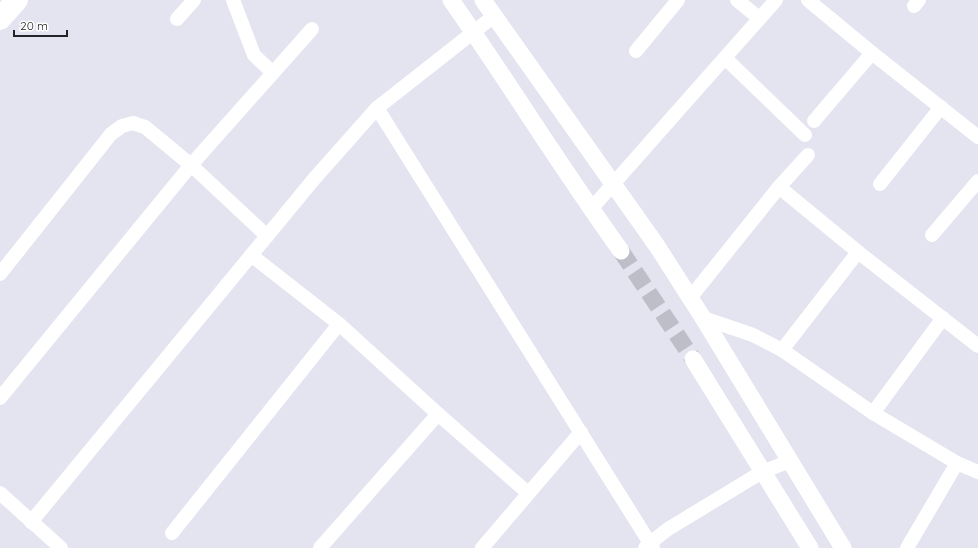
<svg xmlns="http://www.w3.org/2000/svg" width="978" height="548" font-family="Quicksand,sans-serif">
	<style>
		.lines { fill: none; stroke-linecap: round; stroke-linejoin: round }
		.tertiary-tunnel { stroke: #bdbec8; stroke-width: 17; stroke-dasharray: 17 8; stroke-linecap: butt }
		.minor { stroke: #fff; stroke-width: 14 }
		.tertiary { stroke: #fff; stroke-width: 17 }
		.trunk { stroke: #fff; stroke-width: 22 }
	</style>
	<rect width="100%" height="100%" fill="#e3e4f0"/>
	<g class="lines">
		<!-- tertiary-tunnel -->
		<polyline class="tertiary-tunnel" points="621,251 693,359"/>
		<!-- minor -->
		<g class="minor">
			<polyline points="233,0 254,55 273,73"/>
			<polyline points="737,0 759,18"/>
			<polyline points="808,0 872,53 978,137"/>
			<polyline points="914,6 919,0"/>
			<polyline points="177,19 194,0"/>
			<polyline points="636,51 678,0"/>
			<polyline points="725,58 805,135"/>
			<polyline points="377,108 653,548"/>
			<polyline points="814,121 872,53"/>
			<polyline points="880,184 941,107"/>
			<polyline points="779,187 858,252 978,346"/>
			<polyline points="591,209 776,0"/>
			<polyline points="932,235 978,181"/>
			<polyline points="251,255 339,324 438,414 528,493"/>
			<polyline points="0,274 111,134 122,126 133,123 145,127 191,165 267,236"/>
			<polyline points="690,298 779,187 808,155"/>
			<polyline points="703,318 753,335 782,350 873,413 957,463 978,472"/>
			<polyline points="782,350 858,252"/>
			<polyline points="0,398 191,165 312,29"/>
			<polyline points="873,413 943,318"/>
			<polyline points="0,493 61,548"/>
			<polyline points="31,522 267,236 314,179 377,108 494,16"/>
			<polyline points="172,533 339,324"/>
			<polyline points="320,548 438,414"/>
			<polyline points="482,548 581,432"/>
			<polyline points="645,548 650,543 668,529 762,472 790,461"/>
			<polyline points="907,548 957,463"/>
		</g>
		<!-- tertiary -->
		<g class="tertiary">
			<path d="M451,0c58,83 111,169 170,251"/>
			<polyline points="483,0 657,246 703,318 843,548"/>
			<polyline points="693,359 810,548"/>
		</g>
		<!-- trunk -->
		<polyline class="trunk" points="0,19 17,0"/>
	</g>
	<!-- scale -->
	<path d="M14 30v6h53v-6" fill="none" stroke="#242428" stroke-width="2"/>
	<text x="20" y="30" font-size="12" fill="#242428" stroke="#ffffff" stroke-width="3" paint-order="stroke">20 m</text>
</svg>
